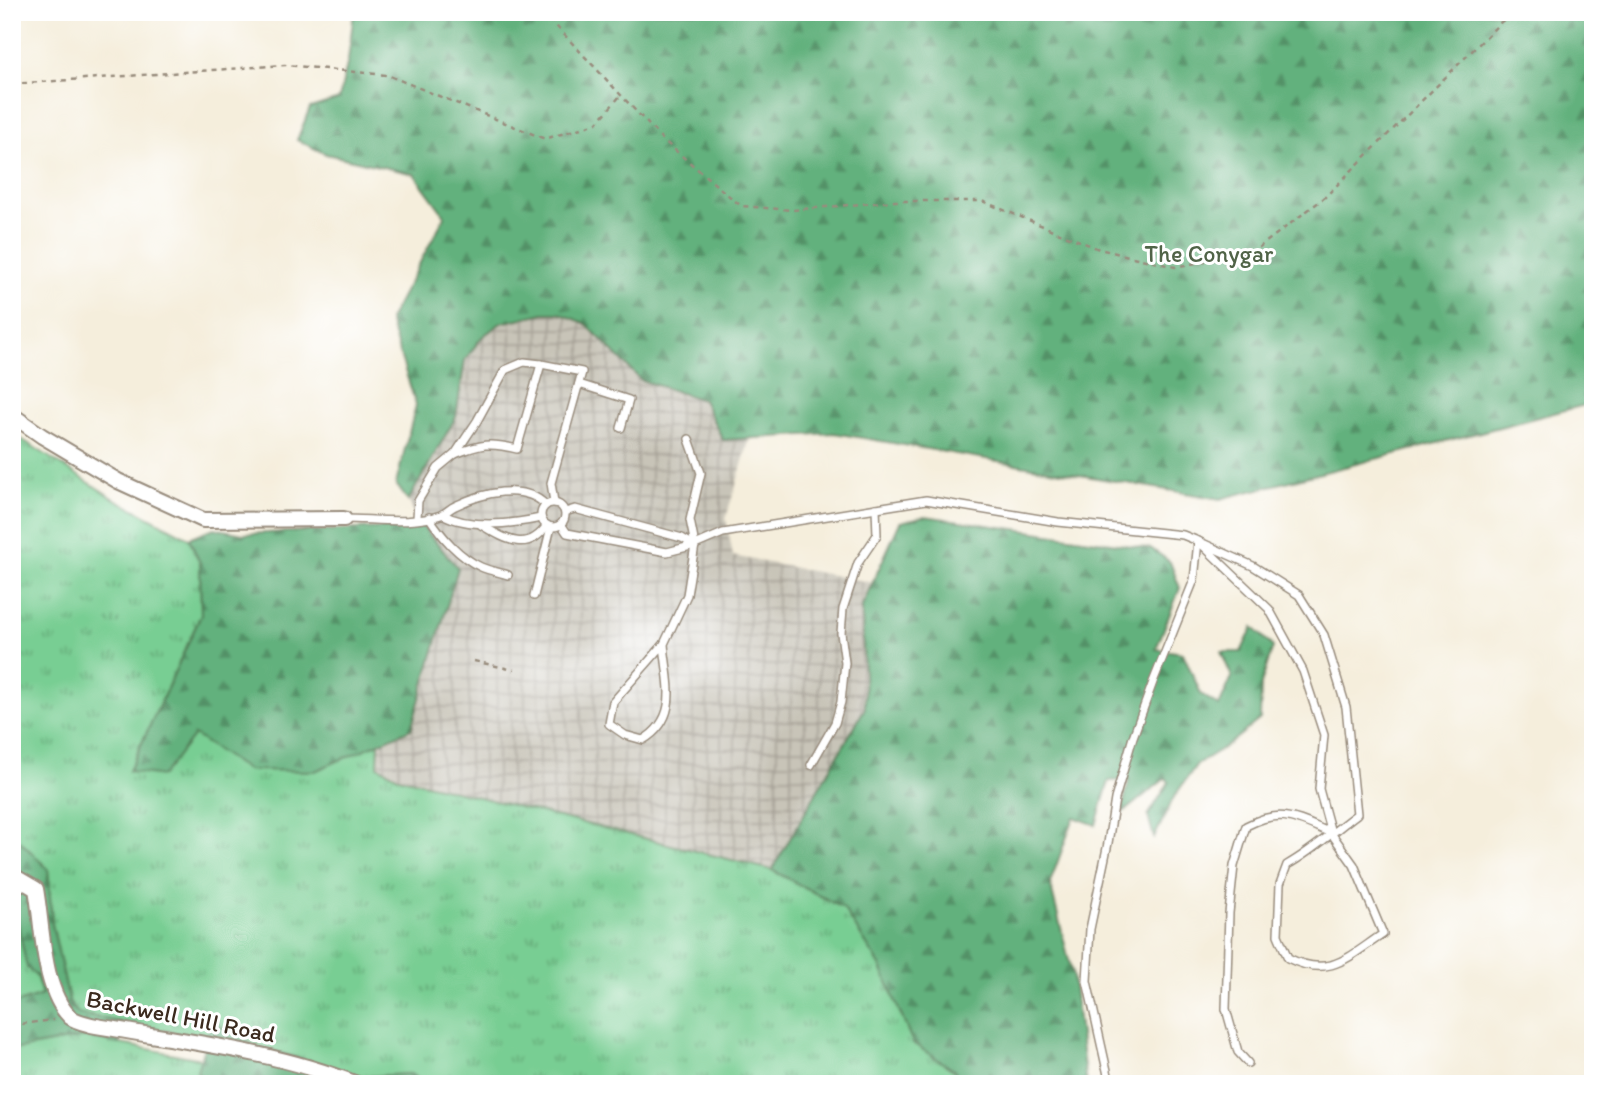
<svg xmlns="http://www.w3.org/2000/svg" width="1605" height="1096" font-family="Itim,sans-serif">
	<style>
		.industrial { fill: url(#industrial-grid) }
		.grass { fill: url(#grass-tufts); stroke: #5a7c58; stroke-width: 2 }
		.forest { fill: url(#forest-firs); stroke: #4e6e4e; stroke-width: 2 }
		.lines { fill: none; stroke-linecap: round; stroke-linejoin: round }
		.service-casing { stroke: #988c7d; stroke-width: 10 }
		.minor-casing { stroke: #988c7d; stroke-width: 18 }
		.path { stroke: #988c7d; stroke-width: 2.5; stroke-dasharray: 5 5; stroke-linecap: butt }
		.service { stroke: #fff; stroke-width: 7 }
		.minor { stroke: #fff; stroke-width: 14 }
		.labels { text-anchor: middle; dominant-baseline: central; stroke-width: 6; stroke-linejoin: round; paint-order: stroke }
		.park-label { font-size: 24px; fill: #506347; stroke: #fff }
		.street-label { font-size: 24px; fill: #3b2a1e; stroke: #fff }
	</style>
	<defs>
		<pattern id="industrial-grid" width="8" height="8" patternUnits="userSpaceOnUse" patternTransform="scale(1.75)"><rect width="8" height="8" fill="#c8c4b8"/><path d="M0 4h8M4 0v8" fill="none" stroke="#a49f95"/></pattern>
		<pattern id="grass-tufts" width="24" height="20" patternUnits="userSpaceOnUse" patternTransform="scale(1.75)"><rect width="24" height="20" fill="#78ce93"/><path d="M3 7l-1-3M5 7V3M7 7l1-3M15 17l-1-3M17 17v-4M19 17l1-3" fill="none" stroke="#64a777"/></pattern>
		<pattern id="forest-firs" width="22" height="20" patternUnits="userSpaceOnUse" patternTransform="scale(1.75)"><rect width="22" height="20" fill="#62b17d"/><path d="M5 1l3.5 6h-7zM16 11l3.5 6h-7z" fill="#529066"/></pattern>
	</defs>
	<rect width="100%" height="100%" fill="#fff"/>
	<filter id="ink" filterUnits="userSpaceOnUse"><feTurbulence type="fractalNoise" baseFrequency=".0143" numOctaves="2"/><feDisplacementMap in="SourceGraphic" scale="14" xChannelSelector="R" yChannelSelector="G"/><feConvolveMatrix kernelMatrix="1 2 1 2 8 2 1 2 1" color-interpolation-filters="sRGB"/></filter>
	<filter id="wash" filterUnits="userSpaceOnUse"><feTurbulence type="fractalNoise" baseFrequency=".00686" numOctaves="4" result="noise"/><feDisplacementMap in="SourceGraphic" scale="28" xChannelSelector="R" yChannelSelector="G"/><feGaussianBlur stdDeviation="1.57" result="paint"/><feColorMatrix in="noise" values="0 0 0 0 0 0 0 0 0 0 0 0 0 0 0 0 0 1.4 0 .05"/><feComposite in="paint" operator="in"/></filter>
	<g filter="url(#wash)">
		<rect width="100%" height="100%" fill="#f5eedc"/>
		<!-- industrial -->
		<polygon class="industrial" points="544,313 559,313 585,323 641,380 703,400 723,440 750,438 726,518 733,556 873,583 862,606 865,708 772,870 398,777 378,766 379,742 411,729 458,568 422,526 408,501 456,417 463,383 465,360 482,337 501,323"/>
		<!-- grass -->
		<g class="grass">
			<polygon points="12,433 113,498 189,538 200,562 201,615 129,771 162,776 194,735 315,771 379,742 378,766 398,777 772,870 843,908 880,965 913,1043 955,1071 959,1084 428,1084 410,1074 359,1077 323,1065 253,1046 240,1032 211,1025 207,1039 79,1014 70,1005 52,924 48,869 20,841 12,840"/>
			<polygon points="12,906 14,906 42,995 12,1005"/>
			<polygon points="84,1037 201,1059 197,1071 206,1084 12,1084 12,1050"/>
		</g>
		<!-- forest -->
		<g class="forest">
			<polygon points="354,12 1593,12 1593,403 1220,499 834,433 723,440 703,400 641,380 585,323 559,313 544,313 501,323 482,337 465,360 456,417 408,501 396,484 416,405 389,320 445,216 414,174 326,154 297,140 310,108 339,99 348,60"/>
			<polygon points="925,516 1152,549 1170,562 1180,588 1156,649 1183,653 1201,694 1219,706 1232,677 1221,652 1241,652 1253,627 1273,647 1261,684 1260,719 1228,745 1197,764 1174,797 1154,838 1148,816 1169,782 1166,778 1121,814 1129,780 1109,781 1096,825 1074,817 1050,883 1073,977 1086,1084 959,1084 955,1071 913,1043 880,965 843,908 772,870 865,708 862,606 900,522"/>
			<polygon points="422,526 458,568 411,729 315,771 247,770 194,735 162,776 129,771 201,615 200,563 189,538 214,528 243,534"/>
			<polygon points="12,840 20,841 48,869 52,924 70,1005 79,1014 121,1022 119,1044 84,1037 12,1050 12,1005 42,995 37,976 27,968 14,906 12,906"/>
			<polygon points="211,1025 240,1032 253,1046 323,1065 359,1077 410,1074 428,1084 206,1084 197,1071"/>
		</g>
	</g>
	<g filter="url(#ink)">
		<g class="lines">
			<!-- service casing -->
			<g class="service-casing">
				<g id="service">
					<polyline points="579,384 629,400 621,428"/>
					<path d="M455,454c26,-10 34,-12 62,-5l24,-85 41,8 -31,111 3,19"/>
					<circle cx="553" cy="515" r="12"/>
					<polyline points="565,512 575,509 682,538 694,545"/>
					<path d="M442,514c27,15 70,10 99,4"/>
					<path d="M429,517c12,19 31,41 52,50 9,4 19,5 27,8"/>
					<polyline points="417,518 418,501 438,468 455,454 477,421 505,370 524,362 541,364"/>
					<path d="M344,519c30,0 68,6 97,-4 5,-2 9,-7 14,-9 27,-13 68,-24 91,-1"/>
					<polyline points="561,524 567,533 667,552 695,545 723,533 926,500 1058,522 1183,535 1198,541 1194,580 1153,682 1133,737 1115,799 1108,843 1090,929 1087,981 1110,1084"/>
					<path d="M481,525c24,14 47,29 66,0"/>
					<path d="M1198,541l71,68 34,62 21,64 -5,54 12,44 23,32 29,69c-35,23 -53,45 -95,24l-10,-23 2,-51 7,-19c25,-14 47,-34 70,-51l-11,-107 -22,-72 -25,-40 -46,-29 -55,-25"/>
					<polyline points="534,596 551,527"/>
					<path d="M664,644c3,38 17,73 -21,96l-18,-5 -16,-11 4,-22 51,-58 23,-49 8,-50 -5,-25 11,-47 -12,-34"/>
					<polyline points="811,765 835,723 841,702 845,663 841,633 843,609 858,563 877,535 876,508"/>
					<path d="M1248,1063l-10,-11 -12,-43 3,-96 5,-47 12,-40c36,-19 51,-7 85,7"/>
				</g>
			</g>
			<!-- minor casing -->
			<g class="minor-casing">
				<g id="minor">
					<polyline points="12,415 42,436 118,481 203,520 344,519"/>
					<path d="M12,875l24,14c7,38 6,100 34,128 5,4 14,6 21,8 89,16 181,25 266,59"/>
				</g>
			</g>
			<!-- path -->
			<g class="path">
				<polyline points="543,12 663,140 741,206 792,210 895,201 982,201 1099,249 1175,267 1253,252 1324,198 1501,22 1516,12"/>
				<polyline points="12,41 18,12"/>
				<polyline points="12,84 285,65 387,75 545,139 597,123 620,96"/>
				<polyline points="474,661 514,670"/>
				<polyline points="12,1025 54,1020"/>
			</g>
			<!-- service -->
			<use href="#service" class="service"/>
			<!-- minor -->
			<use href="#minor" class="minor"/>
		</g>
	</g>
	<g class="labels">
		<!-- park labels -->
		<g class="park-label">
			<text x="1209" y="253">The Conygar</text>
		</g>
		<!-- street labels -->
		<g class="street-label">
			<text transform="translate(181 1016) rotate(11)">Backwell Hill Road</text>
		</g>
	</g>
	<!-- margin -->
	<rect width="1605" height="1096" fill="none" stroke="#fff" stroke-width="42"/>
</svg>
